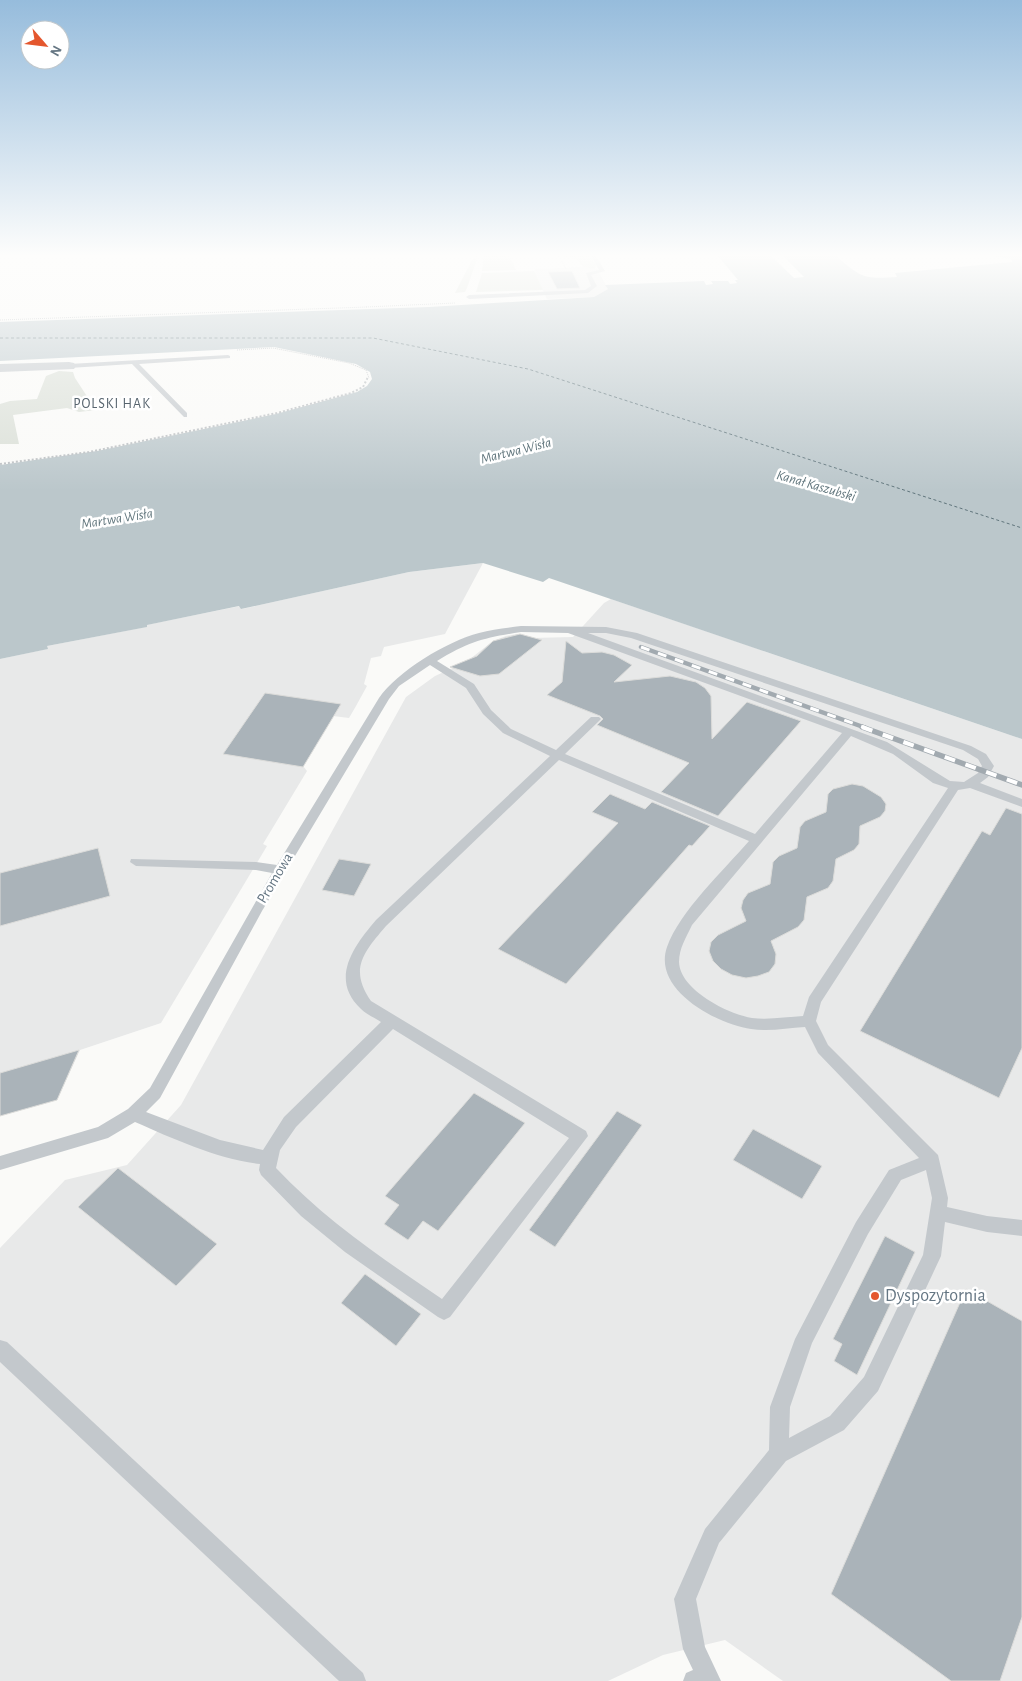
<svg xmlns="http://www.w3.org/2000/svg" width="1022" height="1681" font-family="'Alegreya Sans',sans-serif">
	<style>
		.built { fill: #e8e9e9 }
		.green { fill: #dadfd7 }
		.water { fill: #bbc7cb }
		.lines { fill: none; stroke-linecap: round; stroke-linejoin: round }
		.ferry { stroke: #60757c; stroke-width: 1; stroke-dasharray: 3 2.5; stroke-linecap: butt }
		.building { fill: #aab3b9; stroke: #dcdcda }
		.path-far1 { stroke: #bbbfc2; stroke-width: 1; stroke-dasharray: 1 1; stroke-linecap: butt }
		.path { stroke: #bbbfc2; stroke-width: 2; stroke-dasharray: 2 2; stroke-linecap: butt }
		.lane { fill: #c3c8cc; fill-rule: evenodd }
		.street { fill: #c3c8cc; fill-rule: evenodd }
		.rail-far1-casing { stroke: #a2aab0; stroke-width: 4.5 }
		.rail-casing { stroke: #a2aab0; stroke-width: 5.5 }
		.rail-far1 { stroke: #fff; stroke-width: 3; stroke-dasharray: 9; stroke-linecap: butt }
		.rail { stroke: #fff; stroke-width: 4; stroke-dasharray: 11; stroke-linecap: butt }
		.poi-dot { fill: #e4572e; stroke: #fff; stroke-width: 2 }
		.labels { text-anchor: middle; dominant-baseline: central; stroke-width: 5; stroke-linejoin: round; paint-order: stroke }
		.far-neighbourhood-label { font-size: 14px; letter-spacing: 1px; fill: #57646e; stroke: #fff }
		.far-water-label { font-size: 14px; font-style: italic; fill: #60757c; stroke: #fff }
		.street-label { font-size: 15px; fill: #657683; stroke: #fff }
		.near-poi-label { font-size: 18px; fill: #657683; stroke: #fff; text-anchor: start }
	</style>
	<rect width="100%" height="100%" fill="#fafaf8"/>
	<!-- built -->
	<g class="built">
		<polygon points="583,267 597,269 608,289 594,297 547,299 534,272 535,269"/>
		<polygon points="483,563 445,634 384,647 381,656 371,658 364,684 367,686 356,706 349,718 333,716 303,766 307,771 263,844 267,846 161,1023 80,1050 57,1100 0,1116 0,659 47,649 47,646 146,627 146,625 240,606 242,609 409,572"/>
		<polygon points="611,599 1022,739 1022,1681 783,1681 725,1640 663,1655 608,1681 0,1681 0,1248 65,1180 127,1165 181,1105 406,697 435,676 466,662 493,641 506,636 517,634 532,638 573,637 604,603"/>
	</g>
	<!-- green -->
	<g class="green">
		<polygon points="474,256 478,256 467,288 465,292 455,293"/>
		<polygon points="484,256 510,256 516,270 482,271"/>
		<polygon points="561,256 589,256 596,265 595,269 583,267 578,260"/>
		<polygon points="534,271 543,290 476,292 482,273"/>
		<polygon points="59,371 73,372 75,378 96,410 79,412 67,408 13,415 19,444 0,444 0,404 10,401 37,399 46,376"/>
	</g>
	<!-- water -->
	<path class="water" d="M718,256h53l23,22 10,-1 -21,-21h53c26,22 27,23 61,21l-2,-4 117,-11 -1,-3 -19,-3h30v483l-473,-161 -6,4 -60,-19 -74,9 -168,37 -2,-3 -92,19v2l-100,19 1,3 -48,10v-194l97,-14 179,-37 81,-22 10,-6 5,-7 -2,-7 -14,-8 -82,-17 -274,14v-39l429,-15 165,-10 14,-8 -3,-4 99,-4 2,4 7,-1 -2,-3h17l2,3 7,-1 -2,-3h3z"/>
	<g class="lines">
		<!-- ferry -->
		<polyline class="ferry" points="0,338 373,338 528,369 1022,528"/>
	</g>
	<!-- building -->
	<g class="building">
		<polygon points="572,271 580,288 557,289 548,272"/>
		<polygon points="520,634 542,640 499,674 480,676 450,667 477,656 493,641"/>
		<polygon points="566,641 582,653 602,652 614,655 632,665 614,682 670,676 696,682 705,688 711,696 712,739 747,702 801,721 718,816 661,792 689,763 597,725 603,719 600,716 547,695 562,682"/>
		<polygon points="265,693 341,704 303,767 223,754"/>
		<polygon points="852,784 863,786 881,797 886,804 885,811 880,817 860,826 859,844 854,850 836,859 833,881 828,888 807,897 804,920 798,927 771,941 776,954 775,964 769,972 758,976 746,978 732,975 721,969 713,961 709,951 711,942 718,935 746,921 741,908 743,900 748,893 770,884 773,862 779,856 797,848 800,827 805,821 826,812 828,794 833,789"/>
		<polygon points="610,794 645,809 652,802 710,826 692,846 689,845 566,984 498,949 618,823 592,812"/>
		<polygon points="1006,808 1022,814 1022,1048 999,1098 860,1031 982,831 990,835"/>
		<polygon points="98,848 110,896 0,926 0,873"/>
		<polygon points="339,859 371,864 354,896 322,890"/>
		<polygon points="79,1050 57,1100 0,1116 0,1073"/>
		<polygon points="474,1093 525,1123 438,1231 423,1221 408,1240 384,1224 399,1205 385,1196"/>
		<polygon points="617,1111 642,1125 555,1247 529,1230"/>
		<polygon points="753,1129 822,1166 802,1199 733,1160"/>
		<polygon points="118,1168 217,1244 176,1286 78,1207"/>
		<polygon points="885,1236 915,1252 857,1375 834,1361 842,1344 833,1339"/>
		<polygon points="365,1274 421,1314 396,1346 341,1303"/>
		<polygon points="966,1289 1022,1321 1022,1617 1000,1681 951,1681 831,1594"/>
	</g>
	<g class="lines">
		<!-- path-far1 -->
		<g class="path-far1">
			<polyline points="559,256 566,269"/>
			<polyline points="1000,256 1020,259"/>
			<polyline points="366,307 455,303"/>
			<polyline points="0,320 367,307"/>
			<polyline points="237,350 273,348 349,363 366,370 369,378"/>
		</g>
		<!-- path -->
		<polyline class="path" points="0,464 89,452 277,413 351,393 363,387 368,377"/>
		<!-- lane -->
		<g class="lane">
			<polygon points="591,256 596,256 605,271 591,275 597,286 588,293 469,299 466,297 469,295 585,290 591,286 586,273 599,270"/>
			<polygon points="228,355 230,356 230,358 139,364 187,413 187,417 184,417 132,364 69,368 66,366 69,364"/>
			<path d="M521,626l85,1 31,6 334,113 15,8 8,12 -6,11 -8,6 42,16v8l-52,-19 -12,2 -137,212 -5,19 12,24 110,110 10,43 -1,9 40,9 35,4v16l-35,-4 -42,-10 -4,34 -63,135 -34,39 -58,31 -67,82 -23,56 9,48 16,34h-38l3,-8 7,-3 -10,-21 -9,-50 31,-70 64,-79 1,-43 25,-68 61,-117 33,-52 30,-12 -101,-105 -13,-26c-18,1 -36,5 -54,2 -34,-5 -99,-39 -84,-82 13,-36 56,-76 82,-106l-190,-81 -173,166c-23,27 -37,43 -15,75l215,130 2,5 -138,181 -6,3 -6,-3 -93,-65 -44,-36 -40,-41 -2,-5 1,-6c-43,-5 -86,-25 -125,-42l-27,16 -108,32v-14l98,-29 30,-18 22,-21 122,-215 -16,-3 -120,-4 -6,-4 1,-3 125,3 21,3 102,-167c18,-26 68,-57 100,-65 13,-4 28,-5 42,-7zM521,632l47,1 274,100 -87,101 -190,-80 34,-33 2,-2 -2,-2h-8l-35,33 -45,-21 -20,-19 -17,-26 -37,-23c33,-20 47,-23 84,-29zM588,633h18l25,5 332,112 15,9 4,7 -4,7 -14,9 -14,-1 -63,-39zM430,665l36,23 17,26 20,19 47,23 -174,164c-22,26 -47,59 -15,89 5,5 14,9 20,13l-97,95 -21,33 -43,-10 -74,-28 14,-14 102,-187 127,-212 10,-13zM851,736l42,18 40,29 15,5 -139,209 -6,19c-17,1 -34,4 -51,2 -24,-4 -72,-28 -73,-56 0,-14 7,-24 13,-37zM393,1029l176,109 -127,161c-59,-40 -117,-79 -166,-131l4,-18 16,-23zM926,1170l6,28 -9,57 -59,122 -34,39 -41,22 1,-31 22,-64 56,-109 33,-54z"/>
			<polygon points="0,1340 7,1342 363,1673 366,1681 339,1681 0,1362"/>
		</g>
		<!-- street -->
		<polygon class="street" points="69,362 74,363 76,366 74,369 0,372 0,364"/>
		<!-- rail-far1 casing -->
		<g class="rail-far1-casing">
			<polyline id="rail-far1" points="641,647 866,728"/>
		</g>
		<!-- rail casing -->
		<g class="rail-casing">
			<polyline id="rail" points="862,727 1022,785"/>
		</g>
		<!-- rail-far1 -->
		<use href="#rail-far1" class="rail-far1"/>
		<!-- rail -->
		<use href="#rail" class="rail"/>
	</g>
	<!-- sky -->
	<linearGradient id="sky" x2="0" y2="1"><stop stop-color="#96bcdc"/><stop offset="0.52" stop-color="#fdfdfc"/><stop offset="1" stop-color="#fdfdfc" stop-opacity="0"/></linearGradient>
	<rect width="1022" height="491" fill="url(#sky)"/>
	<!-- markers -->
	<circle class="poi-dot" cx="875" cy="1296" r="5"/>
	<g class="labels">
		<!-- far-neighbourhood labels -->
		<g class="far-neighbourhood-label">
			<text x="112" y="404">POLSKI HAK</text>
		</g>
		<!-- far-water labels -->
		<g class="far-water-label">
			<text transform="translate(516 451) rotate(-14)">Martwa Wisła</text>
			<text transform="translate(816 486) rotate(16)">Kanał Kaszubski</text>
			<text transform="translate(117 519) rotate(-9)">Martwa Wisła</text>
		</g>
		<!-- street labels -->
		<g class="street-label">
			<text transform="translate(275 878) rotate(-59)">Promowa</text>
		</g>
		<!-- near-poi labels -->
		<g class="near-poi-label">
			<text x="885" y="1296">Dyspozytornia</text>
		</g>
	</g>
	<!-- north arrow -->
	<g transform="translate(45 45) rotate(118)"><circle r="24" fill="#ffffff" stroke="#c1c8cd"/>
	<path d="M0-4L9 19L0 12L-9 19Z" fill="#e4572e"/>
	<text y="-8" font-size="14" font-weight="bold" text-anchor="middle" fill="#657683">N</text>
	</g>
</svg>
